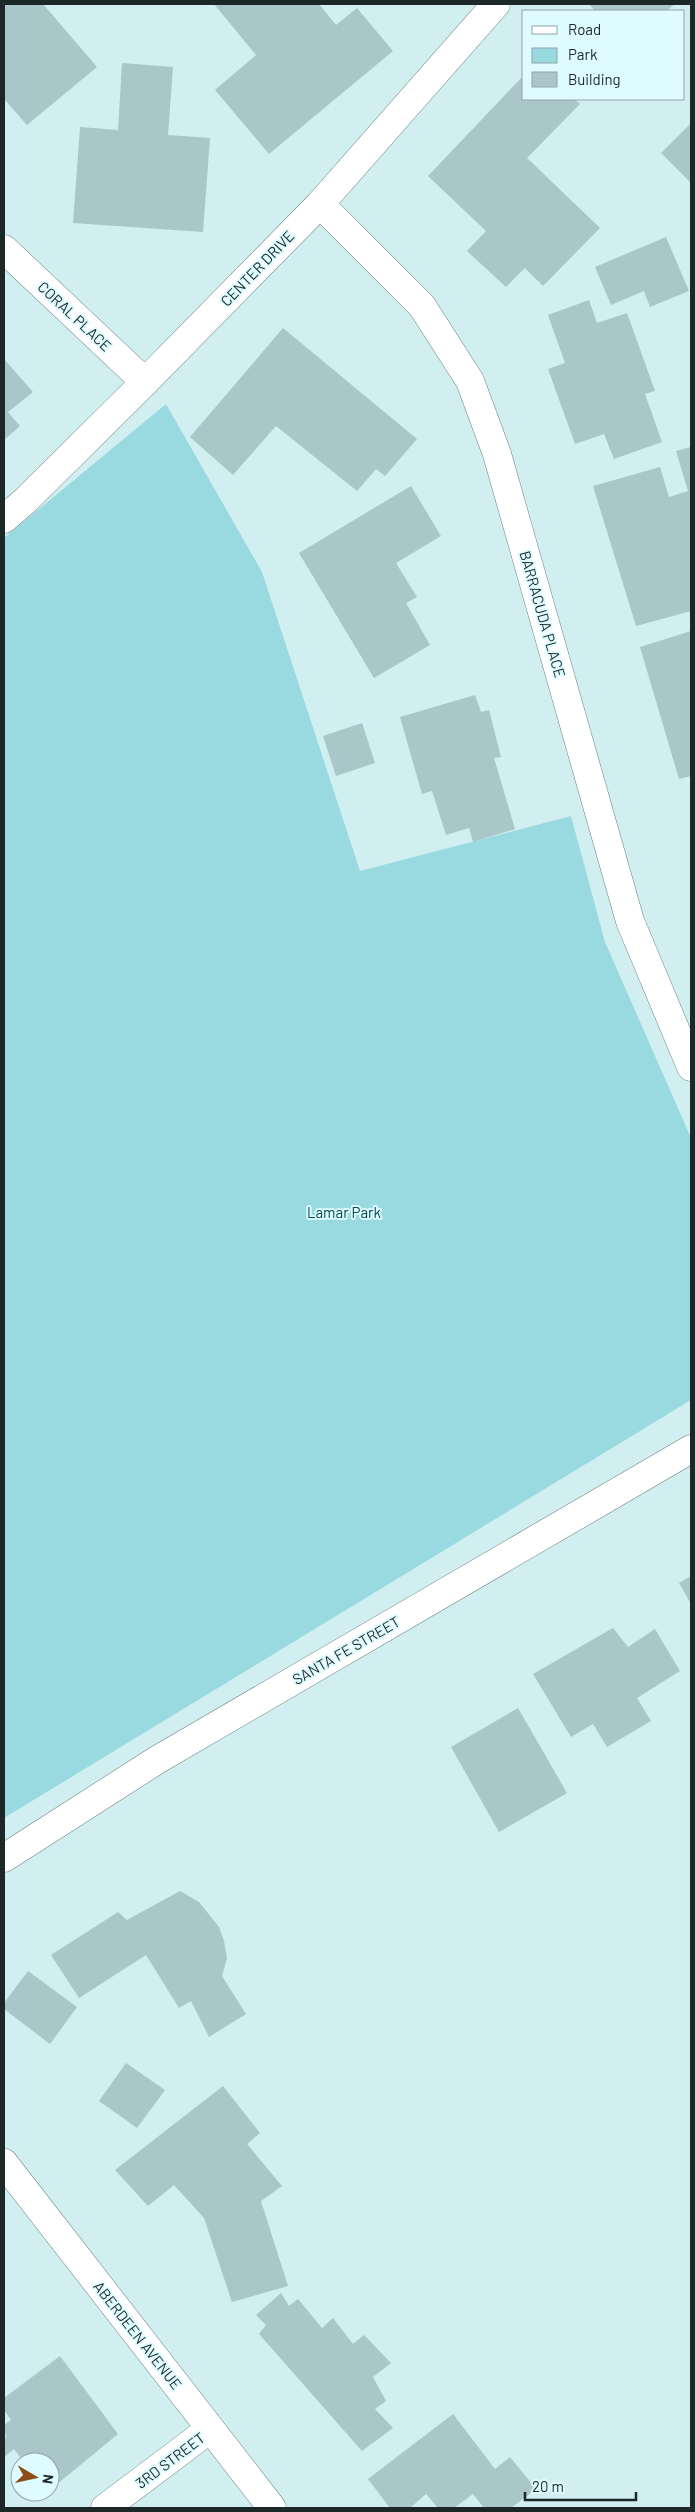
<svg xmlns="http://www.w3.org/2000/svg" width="695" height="2512" font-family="Barlow,sans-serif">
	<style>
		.green { fill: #99dae1 }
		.building { fill: #a9c6c9 }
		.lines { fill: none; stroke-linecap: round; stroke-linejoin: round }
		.minor-casing { stroke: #6a8487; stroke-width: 29 }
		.minor { stroke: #fff; stroke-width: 28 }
		.labels { text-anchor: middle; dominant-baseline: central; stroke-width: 4; stroke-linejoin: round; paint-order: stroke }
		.street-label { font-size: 15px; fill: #1c2728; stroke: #defbff }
		.park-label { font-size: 15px; fill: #03484f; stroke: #defbff }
	</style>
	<rect width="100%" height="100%" fill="#d1eef1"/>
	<!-- green -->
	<polygon class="green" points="166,404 262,572 360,871 571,816 605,942 691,1138 691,1400 4,1818 4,538"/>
	<!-- building -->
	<g class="building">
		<polygon points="4,4 43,4 97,67 27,125 4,99"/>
		<polygon points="214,4 319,4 336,25 357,8 393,51 269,154 215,90 256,55"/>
		<polygon points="589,4 675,4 666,11 595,11"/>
		<polygon points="122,63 173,67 168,135 210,138 203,232 73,223 80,127 118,130"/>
		<polygon points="524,75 524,99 574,99 580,104 527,158 600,228 543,286 525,268 506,287 467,251 486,231 428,176"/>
		<polygon points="691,123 691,183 661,153"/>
		<polygon points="666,237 689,291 650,307 644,291 611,305 595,267"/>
		<polygon points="589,300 597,323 627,313 655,391 645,394 662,442 614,459 604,434 575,444 548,369 565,363 548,315"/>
		<polygon points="283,328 417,439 385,476 376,469 357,491 276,426 233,475 190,437"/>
		<polygon points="4,359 33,392 8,412 20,426 4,440"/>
		<polygon points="691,447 691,611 636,626 593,486 660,467 669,497 688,491 676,451"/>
		<polygon points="411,486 441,536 396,563 417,597 406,603 430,645 374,678 299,553"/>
		<polygon points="691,631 691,776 679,779 640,647"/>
		<polygon points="475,695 481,712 489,710 501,757 494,758 515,829 473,842 469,828 446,835 432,791 422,794 400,717"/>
		<polygon points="362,723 375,763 336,776 323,736"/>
		<polygon points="691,1576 691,1604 679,1583"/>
		<polygon points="613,1628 628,1647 655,1629 680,1671 637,1698 651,1721 607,1747 593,1724 571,1737 533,1674"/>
		<polygon points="518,1708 567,1793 499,1832 451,1747"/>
		<polygon points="180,1891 199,1902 219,1927 224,1941 227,1958 222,1976 246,2014 209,2037 191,2001 179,2008 146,1955 79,1998 51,1955 118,1912 127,1920"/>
		<polygon points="28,1971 77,2007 50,2044 4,2009 4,2003"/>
		<polygon points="126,2063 165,2090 137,2128 99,2101"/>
		<polygon points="223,2086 260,2133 247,2144 282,2186 261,2201 288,2286 232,2302 204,2218 174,2185 148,2206 115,2170"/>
		<polygon points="281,2293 289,2306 298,2299 322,2328 333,2318 353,2344 364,2335 391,2363 373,2377 386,2401 375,2409 393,2428 362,2451 259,2334 266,2325 256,2315"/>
		<polygon points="60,2356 118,2434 50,2490 50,2462 24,2462 14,2449 4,2457 4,2439 6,2437 4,2425 11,2420 4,2410 4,2398"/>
		<polygon points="453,2414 495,2469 510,2457 536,2489 511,2508 484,2508 473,2494 454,2508 438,2508 426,2494 410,2508 390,2508 368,2479"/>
	</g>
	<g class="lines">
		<!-- minor casing -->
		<g class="minor-casing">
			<g id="minor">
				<polyline points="320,204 422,306 470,381 497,454 630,921 691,1067"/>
				<polyline points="4,249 145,382"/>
				<polyline points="4,519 26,500 145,382 320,204 496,4"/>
				<polyline points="4,1858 157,1760 691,1449"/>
				<polyline points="4,2163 272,2508"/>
				<polyline points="105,2508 210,2429"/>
			</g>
		</g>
		<!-- minor -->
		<use href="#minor" class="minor"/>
	</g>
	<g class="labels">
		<!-- street labels -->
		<g class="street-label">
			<text transform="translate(257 268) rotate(-46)">CENTER DRIVE</text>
			<text transform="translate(75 316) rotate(43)">CORAL PLACE</text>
			<text transform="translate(543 614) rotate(74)">BARRACUDA PLACE</text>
			<text transform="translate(346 1650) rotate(-30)">SANTA FE STREET</text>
			<text transform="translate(138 2335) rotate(52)">ABERDEEN AVENUE</text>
			<text transform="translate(170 2460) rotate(-37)">3RD STREET</text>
		</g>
		<!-- park labels -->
		<g class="park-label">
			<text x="344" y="1212">Lamar Park</text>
		</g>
	</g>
	<!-- border -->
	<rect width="695" height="2512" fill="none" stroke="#1c2728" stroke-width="10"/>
	<!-- legend -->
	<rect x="522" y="10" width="162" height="90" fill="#defbff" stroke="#90a6a9"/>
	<rect x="532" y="26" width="25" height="8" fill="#ffffff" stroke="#90a6a9"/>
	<text x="568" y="35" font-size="15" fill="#1c2728">Road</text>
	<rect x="532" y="48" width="25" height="15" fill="#99dae1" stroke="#90a6a9"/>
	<text x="568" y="60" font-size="15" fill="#1c2728">Park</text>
	<rect x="532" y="72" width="25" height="15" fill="#a9c6c9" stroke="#90a6a9"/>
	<text x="568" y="85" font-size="15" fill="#1c2728">Building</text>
	<!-- north arrow -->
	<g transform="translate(35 2477) rotate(99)"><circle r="24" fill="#defbff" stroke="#90a6a9"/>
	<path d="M0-4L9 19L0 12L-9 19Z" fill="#8e4d18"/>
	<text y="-8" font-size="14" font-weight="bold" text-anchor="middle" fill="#1c2728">N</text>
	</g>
	<!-- scale -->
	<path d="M525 2492v8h111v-8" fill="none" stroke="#1c2728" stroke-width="2.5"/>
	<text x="532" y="2492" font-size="15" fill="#1c2728" stroke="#defbff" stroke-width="4" paint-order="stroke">20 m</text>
</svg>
